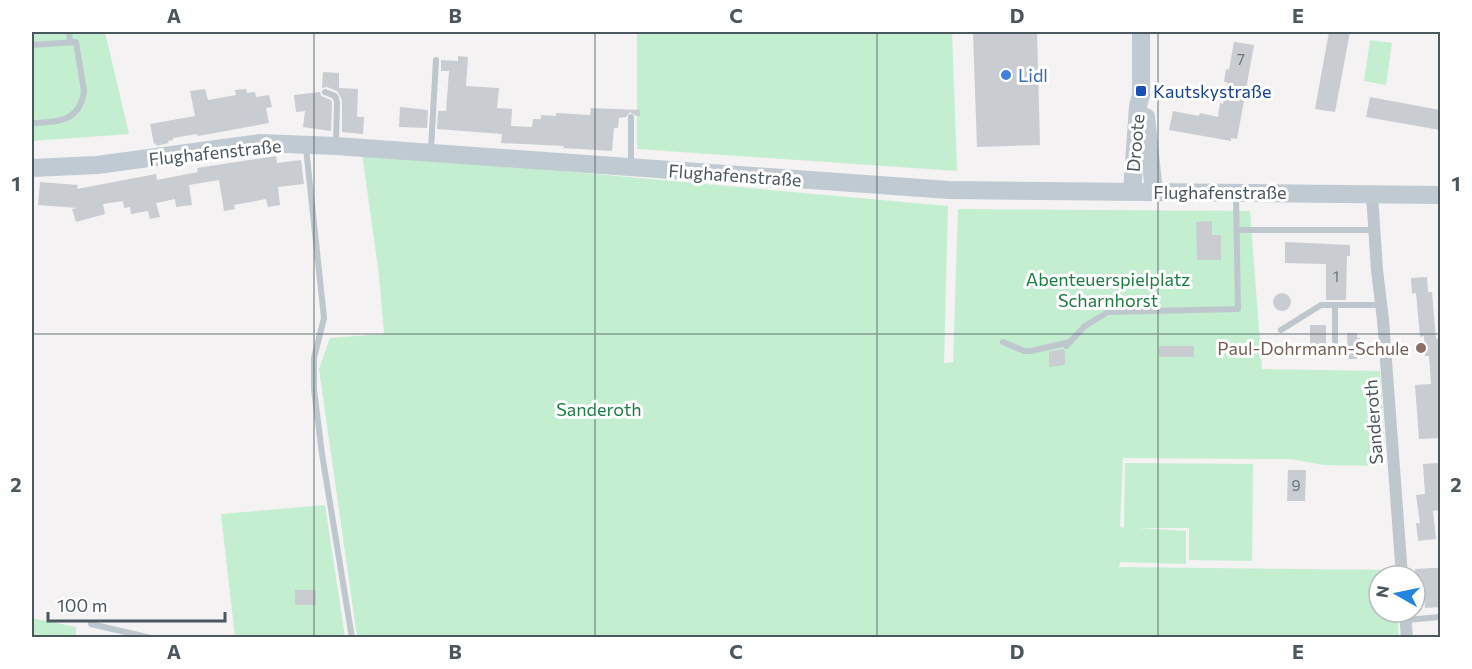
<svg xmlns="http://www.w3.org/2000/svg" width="1472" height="669" font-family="Commissioner,sans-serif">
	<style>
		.green { fill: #c4eed0 }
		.building { fill: #c9cdd1 }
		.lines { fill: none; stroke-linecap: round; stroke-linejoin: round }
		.lane { stroke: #bec7cd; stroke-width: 6 }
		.street { stroke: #bec7cd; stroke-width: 12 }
		.secondary { stroke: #bfcad2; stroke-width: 18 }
		.grid { fill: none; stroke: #4a575e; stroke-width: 1.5; stroke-opacity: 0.55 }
		.shop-dot { fill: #3f7fe0; stroke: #fff; stroke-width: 2 }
		.transit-dot { fill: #1a4fb4; stroke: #fff; stroke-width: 2 }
		.education-dot { fill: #8d6e63; stroke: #fff; stroke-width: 2 }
		.labels { text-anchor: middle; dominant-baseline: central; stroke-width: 6; stroke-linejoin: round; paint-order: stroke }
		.number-label { font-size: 15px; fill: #6a747b }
		.shop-label { font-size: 18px; fill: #366cbe; stroke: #fff; text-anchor: start }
		.transit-label { font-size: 18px; fill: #164399; stroke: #fff; text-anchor: start }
		.street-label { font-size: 18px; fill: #4a575e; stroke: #fff }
		.park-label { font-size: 18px; fill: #1d7e44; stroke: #fff }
		.education-label { font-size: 18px; fill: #785e54; stroke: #fff; text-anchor: end }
		.neatline { fill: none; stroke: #4a575e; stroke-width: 2 }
		.grid-label { font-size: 20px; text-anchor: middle; font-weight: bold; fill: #4a575e }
	</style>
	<rect width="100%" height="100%" fill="#f4f2f2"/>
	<!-- green -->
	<g class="green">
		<polygon points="32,32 105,32 129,134 32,141"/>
		<polygon points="637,32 952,32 957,171 637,149"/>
		<polygon points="1370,40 1392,43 1386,85 1364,81"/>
		<polygon points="362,153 948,206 944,363 953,362 958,209 1250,211 1262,369 1380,371 1385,447 1385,453 1383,453 1384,466 1323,465 1291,459 1123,458 1120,527 1124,528 1125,463 1253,464 1252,561 1189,560 1189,528 1137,528 1186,531 1186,564 1120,562 1119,567 1394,570 1395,576 1379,576 1379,612 1397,612 1399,637 357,637 319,369 330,338 384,334 379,275"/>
		<polygon points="325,505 345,637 235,637 221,514"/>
		<polygon points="32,618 76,627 76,637 32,637"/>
	</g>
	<!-- building -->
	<g class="building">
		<polygon points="973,32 1037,32 1040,145 977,147"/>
		<polygon points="1329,32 1350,32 1335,112 1315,109"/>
		<polygon points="1234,42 1254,45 1237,139 1231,138 1231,141 1169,130 1173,111 1199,116 1200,113 1218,117 1220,103 1223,104 1227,82 1224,82 1226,69 1229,70"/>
		<polygon points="458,56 468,57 466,86 499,88 497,108 512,109 511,126 532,127 533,119 541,119 541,115 556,116 556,113 590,115 591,108 640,110 640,116 636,116 630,112 626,117 619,118 618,128 614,128 612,151 563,148 564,146 501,143 502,134 437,129 438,111 446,111 449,71 441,71 441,60 458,61"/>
		<polygon points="323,72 339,73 339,88 358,89 357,117 364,117 363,134 342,132 342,100 337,91 327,87 322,88"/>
		<polygon points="205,89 208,100 236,95 235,90 246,89 247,93 255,92 256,97 269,95 272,107 266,108 269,123 198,136 197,134 173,138 173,140 168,141 169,143 156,146 156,143 154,144 150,124 195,116 190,91"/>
		<polygon points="320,92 321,96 331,100 332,103 331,131 303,127 305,111 296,112 294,95"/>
		<polygon points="1370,97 1440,110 1440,130 1366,117"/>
		<polygon points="400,107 428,110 427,128 399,127"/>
		<polygon points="276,156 277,163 301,160 304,184 278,187 280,205 268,207 266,199 234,205 235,209 224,211 219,180 189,185 192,205 176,207 175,199 156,203 160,217 150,219 148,211 131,214 130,207 124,208 123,201 103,204 105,214 76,222 72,209 77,208 38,205 40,182 78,185 77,189 156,174 157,180 198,172 197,168"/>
		<polygon points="1212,221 1212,235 1221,235 1221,260 1197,260 1196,222"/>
		<polygon points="1285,242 1350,245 1350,256 1347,256 1346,300 1326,300 1326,264 1285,263"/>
		<polygon points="1427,277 1428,292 1432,292 1436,339 1440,339 1440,438 1419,439 1415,385 1431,384 1429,356 1425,356 1424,336 1420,337 1416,293 1412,294 1411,278"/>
		<circle cx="1282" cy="302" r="9"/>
		<rect x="1310" y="325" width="16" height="29"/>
		<polygon points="1347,333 1357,333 1357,338 1360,338 1357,359 1348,359"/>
		<rect x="1159" y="346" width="35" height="11"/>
		<polygon points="1062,349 1065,351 1065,365 1049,367 1049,352"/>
		<polygon points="1438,463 1440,480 1440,492 1438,493 1440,510 1433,511 1436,539 1418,541 1416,523 1420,523 1416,495 1425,494 1423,464"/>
		<polygon points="1288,470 1306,470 1305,501 1287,501"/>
		<polygon points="1432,568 1440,568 1440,607 1425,608 1423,582 1416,582 1415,569"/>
		<rect x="295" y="590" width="21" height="15"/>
	</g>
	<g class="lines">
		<!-- lane -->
		<g class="lane">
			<polyline points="69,32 70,42"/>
			<path d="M32,45l44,-3 8,49c-4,31 -27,31 -52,32"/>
			<polyline points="325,92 335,96 337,102 336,143"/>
			<polyline points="306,148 324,318 314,358 314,389 322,454 352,638"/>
			<polyline points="431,149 436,60"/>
			<polyline points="631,166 631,117"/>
			<polyline points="1237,230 1373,230"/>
			<polyline points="1335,305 1335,344"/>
			<polyline points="1281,330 1321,305 1381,305"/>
			<polyline points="1003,342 1024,351 1031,351 1070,342"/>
			<polyline points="1066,346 1085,326 1108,312 1238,309 1236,196"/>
			<polyline points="1406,620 1440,617"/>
			<polyline points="91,624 151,638"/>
		</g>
		<!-- street -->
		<g class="street">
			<polyline points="1372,195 1377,270 1383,320 1402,576"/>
			<polyline points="1405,612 1407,638"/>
		</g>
		<!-- secondary -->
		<g class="secondary">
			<polyline points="1146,117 1154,192"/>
			<polyline points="32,168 97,165 260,143 336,146 949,190 1440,195"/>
			<polyline points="1132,192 1138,106 1141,95 1141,32"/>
		</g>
	</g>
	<!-- grid -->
	<path class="grid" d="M314,32v606M595,32v606M877,32v606M1158,32v606M32,334h1408"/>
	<!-- markers -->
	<circle class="shop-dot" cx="1006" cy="75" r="6"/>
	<rect class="transit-dot" x="1135" y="85" width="12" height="12" rx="3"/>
	<circle class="education-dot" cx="1421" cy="348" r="6"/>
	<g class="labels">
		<!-- number labels -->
		<g class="number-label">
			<text x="1241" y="59">7</text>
			<text x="1336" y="276">1</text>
			<text x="1296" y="485">9</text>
		</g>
		<!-- shop labels -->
		<g class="shop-label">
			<text x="1018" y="75">Lidl</text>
		</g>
		<!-- transit labels -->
		<g class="transit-label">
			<text x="1153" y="91">Kautskystraße</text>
		</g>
		<!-- street labels -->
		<g class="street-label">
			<text transform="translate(1135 143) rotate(-85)">Droote</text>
			<text transform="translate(215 152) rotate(-6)">Flughafenstraße</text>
			<text transform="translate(735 175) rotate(4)">Flughafenstraße</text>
			<text x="1220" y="192">Flughafenstraße</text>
			<text transform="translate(1373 422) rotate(-94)">Sanderoth</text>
		</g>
		<!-- park labels -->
		<g class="park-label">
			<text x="1108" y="279">Abenteuerspielplatz<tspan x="1108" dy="21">Scharnhorst</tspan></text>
			<text x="599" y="409">Sanderoth</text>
		</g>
		<!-- education labels -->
		<g class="education-label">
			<text x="1409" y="348">Paul-Dohrmann-Schule</text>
		</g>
	</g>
	<!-- border -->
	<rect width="1472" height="669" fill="none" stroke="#ffffff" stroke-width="66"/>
	<!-- north arrow -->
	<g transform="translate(1397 594) rotate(279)"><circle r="28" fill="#ffffff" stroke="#b7bcbf" stroke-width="1.5"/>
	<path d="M0-4.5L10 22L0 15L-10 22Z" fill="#2485dc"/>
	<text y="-9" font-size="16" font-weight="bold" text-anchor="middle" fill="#4a575e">N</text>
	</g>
	<!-- scale -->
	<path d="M48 612v9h177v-9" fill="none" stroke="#4a575e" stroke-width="3"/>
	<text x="57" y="612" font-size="18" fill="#4a575e" stroke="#ffffff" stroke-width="4.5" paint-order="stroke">100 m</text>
	<rect x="33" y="33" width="1406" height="603" class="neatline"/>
	<g class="grid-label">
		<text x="174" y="23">A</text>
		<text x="455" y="23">B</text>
		<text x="736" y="23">C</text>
		<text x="1017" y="23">D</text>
		<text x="1298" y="23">E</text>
		<text x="16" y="191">1</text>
		<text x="1456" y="191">1</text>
		<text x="16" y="492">2</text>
		<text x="1456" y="492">2</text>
		<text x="174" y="659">A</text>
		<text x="455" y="659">B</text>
		<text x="736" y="659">C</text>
		<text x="1017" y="659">D</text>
		<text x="1298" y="659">E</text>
	</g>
</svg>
